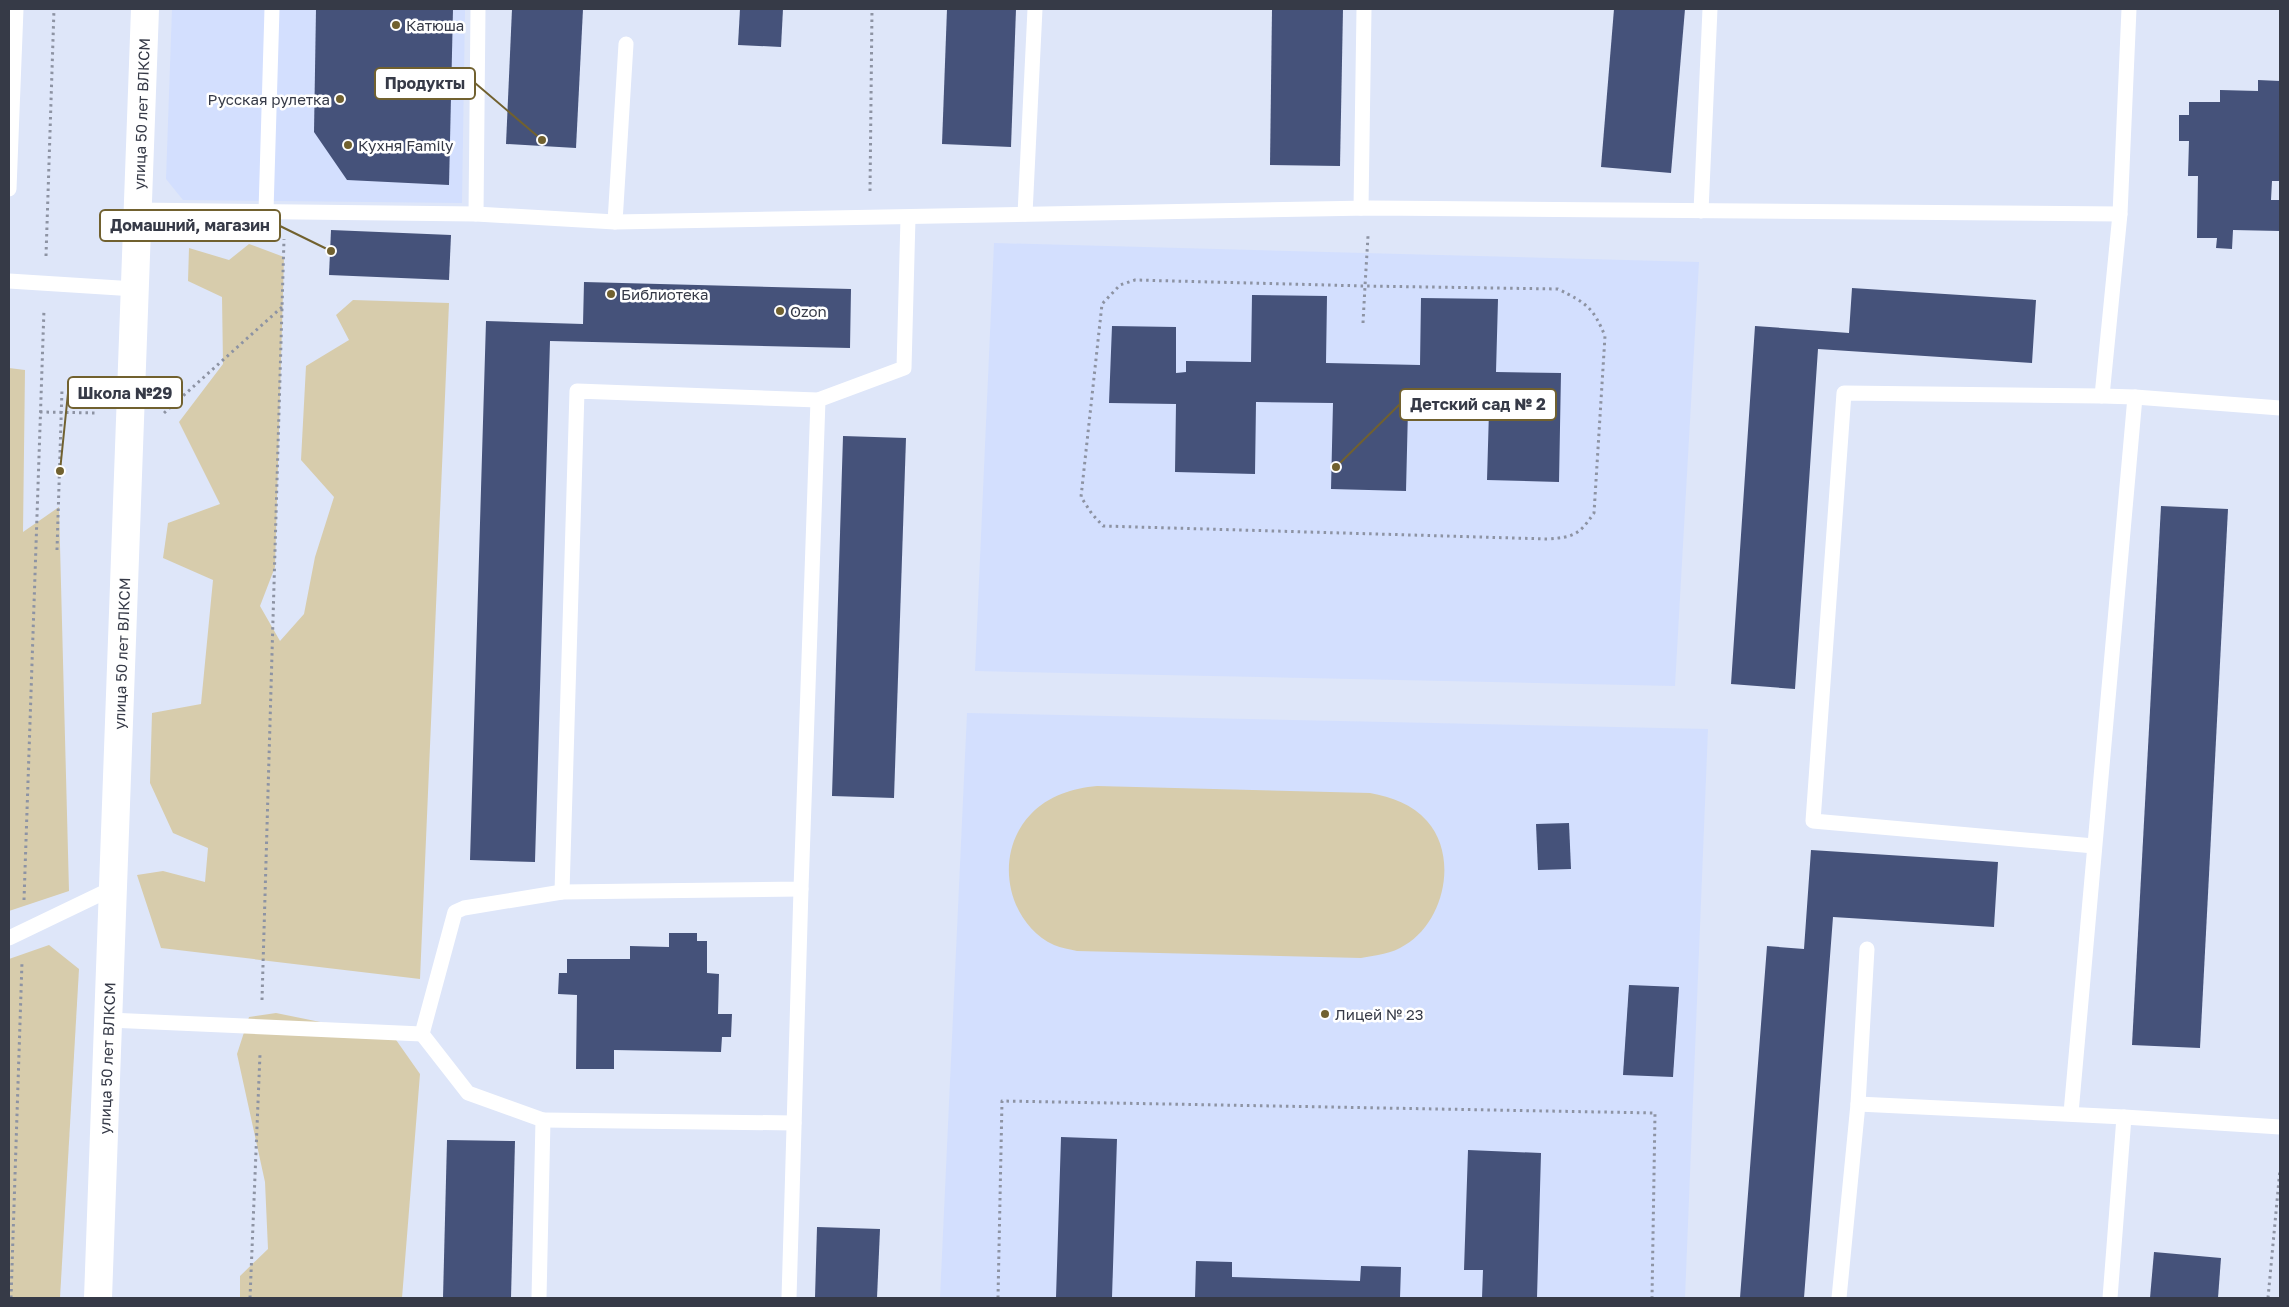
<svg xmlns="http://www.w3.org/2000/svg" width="2289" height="1307" font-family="'Golos Text',sans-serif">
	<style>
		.built { fill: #d3dffe }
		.green { fill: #d7ccac }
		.building { fill: #45527a }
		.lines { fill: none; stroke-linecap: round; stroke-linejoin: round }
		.path { stroke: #8d93a3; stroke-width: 3; stroke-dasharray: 2.5 4; stroke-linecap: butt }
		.service { stroke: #fff; stroke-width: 15 }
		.tertiary { stroke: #fff; stroke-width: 28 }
		.poi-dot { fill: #71612f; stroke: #fff; stroke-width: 2 }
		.labels { text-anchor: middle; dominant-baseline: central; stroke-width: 5; stroke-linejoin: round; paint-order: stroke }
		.poi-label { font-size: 15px; fill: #363a47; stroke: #fff; text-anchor: start }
		.street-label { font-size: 15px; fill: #363a47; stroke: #fff }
		.leader { fill: none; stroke: #71612f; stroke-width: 2 }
		.callout-dot { fill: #71612f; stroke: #fff; stroke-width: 2 }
		.callout { fill: #fff; stroke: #71612f; stroke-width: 2 }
		.callout-label { font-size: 16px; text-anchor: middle; font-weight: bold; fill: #363a47 }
	</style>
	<rect width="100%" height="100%" fill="#dee6f9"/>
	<!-- built -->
	<g class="built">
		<polygon points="172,9 465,9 462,203 183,200 166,179"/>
		<polygon points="994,243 1699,262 1675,686 975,671"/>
		<polygon points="967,713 1708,729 1685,1298 940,1298"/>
	</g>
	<!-- green -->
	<g class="green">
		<polygon points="249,244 284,257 275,567 260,606 280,641 304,614 315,557 334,497 301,460 306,366 349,340 336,315 353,300 449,303 420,979 161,948 137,875 163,871 205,882 208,848 173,833 150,783 152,713 201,704 213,580 163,558 168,523 220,504 179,422 223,364 222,297 188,281 189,248 229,260"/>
		<polygon points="9,368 25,370 23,532 59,507 69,891 9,911"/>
		<path d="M1097,786l273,7c22,4 42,11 57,28 32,36 17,101 -22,124 -13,9 -29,10 -44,13l-284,-7c-7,-2 -16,-3 -23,-6 -48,-23 -61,-92 -23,-131 17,-18 42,-26 66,-28z"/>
		<polygon points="49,945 79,969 60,1298 9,1298 9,959"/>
		<polygon points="276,1013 394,1037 420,1074 402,1298 240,1298 240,1276 268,1249 265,1182 237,1054 249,1017"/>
	</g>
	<!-- building -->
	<g class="building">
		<polygon points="316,9 453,9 449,185 347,180 314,132"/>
		<polygon points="512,9 583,9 576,148 506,144"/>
		<polygon points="740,9 783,9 781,47 738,45"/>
		<polygon points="947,9 1016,9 1011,147 942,144"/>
		<polygon points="1272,9 1343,9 1340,166 1270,165"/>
		<polygon points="1614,9 1685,9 1671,173 1601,167"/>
		<polygon points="2258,80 2280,81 2280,181 2272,181 2271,200 2280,200 2280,231 2233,230 2232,249 2216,248 2217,238 2197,238 2198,176 2188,176 2189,141 2179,141 2179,115 2189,115 2189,102 2220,102 2220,90 2258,91"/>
		<polygon points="331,230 451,235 449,280 329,275"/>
		<polygon points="584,282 851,289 850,348 550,341 535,862 470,860 486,321 583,324"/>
		<polygon points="1852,288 2036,300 2032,363 1818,349 1795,689 1731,684 1755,326 1849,333"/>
		<polygon points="1252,295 1327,296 1326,363 1420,365 1421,298 1498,299 1496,372 1561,373 1559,482 1487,480 1489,411 1408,409 1406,491 1331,489 1333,403 1256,402 1255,474 1175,472 1176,404 1109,403 1112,326 1176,327 1176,373 1186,372 1186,361 1251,362"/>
		<polygon points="843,436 906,438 894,798 832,796"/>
		<polygon points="2161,506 2228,509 2200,1048 2132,1045"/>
		<polygon points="1569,823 1571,869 1538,870 1536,824"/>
		<polygon points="1811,850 1998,862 1994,927 1833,917 1804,1298 1740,1298 1767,946 1804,949"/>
		<polygon points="669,933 697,933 697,941 707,941 707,973 719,974 718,1014 732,1014 731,1037 722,1037 721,1052 614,1050 614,1069 576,1069 577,995 558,994 559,973 567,973 567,959 630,959 630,946 669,947"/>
		<polygon points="1629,985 1679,987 1673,1077 1623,1075"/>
		<polygon points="1061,1137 1117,1139 1112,1298 1056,1298"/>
		<polygon points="447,1140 515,1141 511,1298 443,1298"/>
		<polygon points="1468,1150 1541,1153 1537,1298 1482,1298 1483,1270 1464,1270"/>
		<polygon points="817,1227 880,1229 877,1298 815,1298"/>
		<polygon points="2154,1252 2221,1258 2218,1298 2150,1298"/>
		<polygon points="1196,1261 1232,1262 1232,1277 1360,1281 1361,1266 1401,1267 1400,1298 1195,1298"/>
	</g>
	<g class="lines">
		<!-- path -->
		<g class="path">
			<polyline points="870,191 872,9"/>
			<polyline points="46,256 54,9"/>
			<path d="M1363,323l2,-37 -230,-6 -15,5 -18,19 -21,193 11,17 11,12 445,13c26,-2 31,-4 46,-26l11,-177c-12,-29 -19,-33 -47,-47l-193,-3 3,-50"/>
			<polyline points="40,412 98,413"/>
			<polyline points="164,413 282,307"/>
			<polyline points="57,550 62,389"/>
			<polyline points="24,900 44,309"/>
			<polyline points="262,1000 284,239"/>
			<polyline points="11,1298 22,962"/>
			<polyline points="250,1298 260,1054"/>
			<polyline points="998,1298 1002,1101 1655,1113 1652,1298"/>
			<polyline points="2268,1298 2280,1169"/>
		</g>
		<!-- service -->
		<g class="service">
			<polyline points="9,189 16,9"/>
			<polyline points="1361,208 1364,9"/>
			<polyline points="136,210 476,214 615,222 1370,208 2120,214 2129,9"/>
			<polyline points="266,211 272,9"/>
			<polyline points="1701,211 1710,9"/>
			<polyline points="476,214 478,9"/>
			<polyline points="1025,214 1035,9"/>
			<polyline points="2120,214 2102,396 2135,397 2280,408"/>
			<polyline points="615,222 626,44"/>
			<polyline points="9,281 135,289"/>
			<polyline points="2094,846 1813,821 1844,393 2102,396"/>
			<polyline points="562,892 577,391 818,400 904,368 908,218"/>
			<polyline points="9,938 111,889"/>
			<polyline points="109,1020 422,1034 455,912 464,908 562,892 801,889 818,400"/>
			<polyline points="422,1034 468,1093 543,1120 539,1298"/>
			<polyline points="1858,1104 2124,1117"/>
			<polyline points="2071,1113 2135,397"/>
			<polyline points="543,1120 794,1123"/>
			<polyline points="789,1298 801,889"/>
			<polyline points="1839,1298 1858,1104 1867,949"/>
			<polyline points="2110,1298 2124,1117 2280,1127"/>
		</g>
		<!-- tertiary -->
		<path class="tertiary" id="s1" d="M98,1298l47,-1289"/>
	</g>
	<!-- markers -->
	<g class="poi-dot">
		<circle cx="396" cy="25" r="5"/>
		<circle cx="340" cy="99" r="5"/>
		<circle cx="348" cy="145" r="5"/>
		<circle cx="611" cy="294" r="5"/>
		<circle cx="780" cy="311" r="5"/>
		<circle cx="1325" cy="1014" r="5"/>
	</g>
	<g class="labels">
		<!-- poi labels -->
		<g class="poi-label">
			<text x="406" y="25">Катюша</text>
			<text x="330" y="99" text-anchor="end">Русская рулетка</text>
			<text x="358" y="145">Кухня Family</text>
			<text x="621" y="294">Библиотека</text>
			<text x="790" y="311">Ozon</text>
			<text x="1335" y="1014">Лицей № 23</text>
		</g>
		<!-- street labels -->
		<g class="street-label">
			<text stroke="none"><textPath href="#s1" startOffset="1185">улица 50 лет ВЛКСМ</textPath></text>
			<text stroke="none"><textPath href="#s1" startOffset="645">улица 50 лет ВЛКСМ</textPath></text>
			<text stroke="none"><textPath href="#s1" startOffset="240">улица 50 лет ВЛКСМ</textPath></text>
		</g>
	</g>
	<!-- callouts -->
	<path class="leader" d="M542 140L475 83M331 251L280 226M60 471L68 393M1336 467L1400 404"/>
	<g class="callout-dot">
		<circle cx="542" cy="140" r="5"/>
		<circle cx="331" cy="251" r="5"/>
		<circle cx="60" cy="471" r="5"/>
		<circle cx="1336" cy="467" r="5"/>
	</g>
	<g class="callout">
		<rect x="375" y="68" width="100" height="31" rx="5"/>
		<rect x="100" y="210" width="180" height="31" rx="5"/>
		<rect x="68" y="377" width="114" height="31" rx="5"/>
		<rect x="1400" y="389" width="156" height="31" rx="5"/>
	</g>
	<g class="callout-label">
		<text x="425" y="89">Продукты</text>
		<text x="190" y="231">Домашний, магазин</text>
		<text x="125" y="399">Школа №29</text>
		<text x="1478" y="410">Детский сад № 2</text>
	</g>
	<!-- border -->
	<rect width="2289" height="1307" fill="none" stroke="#363a47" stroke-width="20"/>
</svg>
